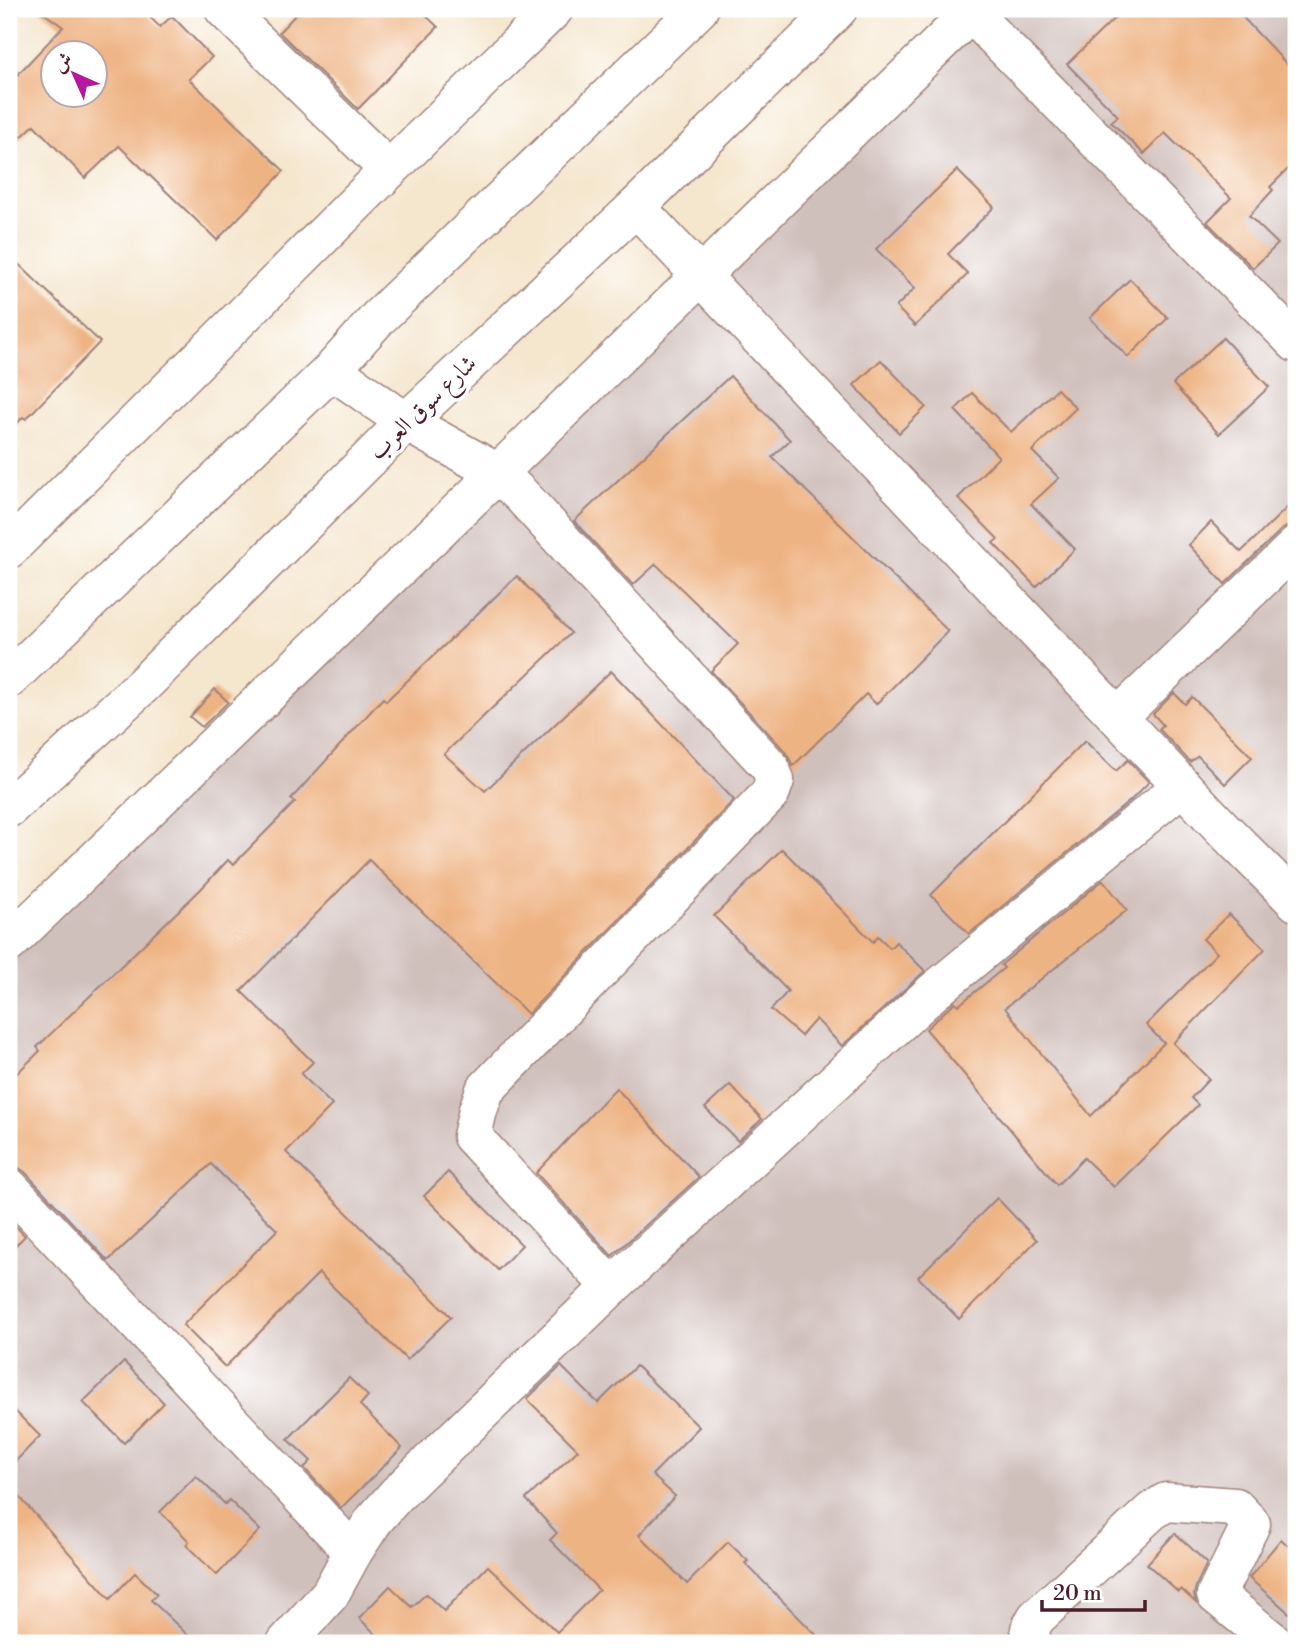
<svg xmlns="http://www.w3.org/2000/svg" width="1305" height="1652" font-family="'Libre Bodoni',Amiri,serif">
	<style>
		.industrial { fill: #d0c0bc }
		.building { fill: #eeb383; fill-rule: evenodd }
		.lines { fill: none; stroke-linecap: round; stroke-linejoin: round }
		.street-casing { stroke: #a0827c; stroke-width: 41 }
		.secondary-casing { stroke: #a0827c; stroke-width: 41 }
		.street { stroke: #fff; stroke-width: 38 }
		.secondary { stroke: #fff; stroke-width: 38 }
		.labels { text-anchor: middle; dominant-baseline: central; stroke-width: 7; stroke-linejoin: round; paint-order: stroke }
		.street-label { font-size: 24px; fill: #4a1f2b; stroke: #fff }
	</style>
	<rect width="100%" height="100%" fill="#fff"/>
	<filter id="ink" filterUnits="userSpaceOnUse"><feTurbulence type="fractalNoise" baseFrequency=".0143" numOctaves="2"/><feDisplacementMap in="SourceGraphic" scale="14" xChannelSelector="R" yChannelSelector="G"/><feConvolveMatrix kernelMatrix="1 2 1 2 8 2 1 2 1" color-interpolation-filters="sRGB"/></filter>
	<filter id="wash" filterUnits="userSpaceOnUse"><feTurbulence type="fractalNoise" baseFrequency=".00686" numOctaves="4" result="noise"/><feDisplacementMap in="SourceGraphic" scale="28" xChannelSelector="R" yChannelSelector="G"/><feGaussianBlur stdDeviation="1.57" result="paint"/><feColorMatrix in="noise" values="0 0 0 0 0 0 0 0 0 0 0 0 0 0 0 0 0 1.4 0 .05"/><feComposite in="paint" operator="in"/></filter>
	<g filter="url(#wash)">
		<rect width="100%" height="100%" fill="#f5e6ce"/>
		<!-- industrial -->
		<polygon class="industrial" points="975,9 1296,9 1296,1643 9,1643 9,943"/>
		<g id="blocks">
			<!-- building -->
			<g class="building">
				<path d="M38,9h103l19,18 12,-11 40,41 -23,22 95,92 -67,69 -98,-94 -34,32 -51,-53 -25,24v-62l10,-14 44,-46zM52,52h42v42h-42z"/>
				<polygon points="301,9 419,9 438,27 358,109 279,32"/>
				<polygon points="1124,9 1235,9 1296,74 1296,161 1270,187 1273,190 1249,216 1278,244 1253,268 1207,222 1231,198 1165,133 1144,154 1111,122 1118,116 1067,64"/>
				<polygon points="957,170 994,207 948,254 968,274 915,326 896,307 915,288 876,249"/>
				<polygon points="9,255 100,342 26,419 23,417 9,432"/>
				<polygon points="1130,279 1168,318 1128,357 1090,318"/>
				<polygon points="1223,338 1269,387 1219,434 1173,384"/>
				<polygon points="881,360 926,407 899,433 854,385"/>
				<polygon points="730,376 790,440 772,457 948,631 876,704 866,694 793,766 786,752 711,671 738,644 656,564 633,585 574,521"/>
				<polygon points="1057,389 1076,408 1032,451 1059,478 1031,504 1075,549 1036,587 993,543 998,539 958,498 999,457 955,410 972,393 1011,432"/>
				<polygon points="1296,499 1296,525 1290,525 1281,530 1225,584 1189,545 1211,522 1241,552"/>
				<polygon points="517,576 571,633 444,754 485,791 611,671 734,800 528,1014 369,860 241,991 313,1062 301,1074 332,1105 286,1152 451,1317 407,1360 319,1273 225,1367 183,1325 277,1230 211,1164 108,1261 25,1172 16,1166 9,1166 9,1081 40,1051 37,1047 201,889 228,860 233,865 295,802 291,799 383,698 386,701"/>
				<polygon points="215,689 228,702 202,727 190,717"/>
				<polygon points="1174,693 1185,704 1192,697 1252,757 1225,784 1198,756 1190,762 1159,729 1163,725 1153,714"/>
				<polygon points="1085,741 1116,771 1128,760 1149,782 1131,800 969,934 931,895"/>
				<polygon points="782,849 873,942 878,936 890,948 896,942 925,971 842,1046 816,1019 801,1036 771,1010 788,991 714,916"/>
				<polygon points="1103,880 1127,910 1005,1008 1091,1116 1164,1043 1146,1025 1217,953 1203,939 1229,914 1265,949 1173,1043 1209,1079 1191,1098 1198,1105 1114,1187 1084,1158 1057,1185 926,1029 955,1002 959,1005 1004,968 1001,965"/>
				<polygon points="730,1085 762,1119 738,1141 705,1108"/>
				<polygon points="616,1088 699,1177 612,1256 536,1173"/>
				<polygon points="448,1172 522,1245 498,1270 424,1196"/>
				<polygon points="997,1198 1037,1240 959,1319 918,1277"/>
				<polygon points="9,1219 25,1236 9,1252"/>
				<polygon points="124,1362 164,1403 124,1443 83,1402"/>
				<polygon points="561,1366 598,1403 636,1366 699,1427 652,1475 675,1496 639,1535 687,1584 728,1542 748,1561 745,1563 824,1643 385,1643 359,1618 390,1586 412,1607 426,1594 444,1611 488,1566 557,1632 599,1590 550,1540 557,1533 526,1499 578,1450 527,1399"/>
				<polygon points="349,1378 368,1396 360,1405 402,1448 341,1508 304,1468 311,1461 288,1439"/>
				<polygon points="9,1405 40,1436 9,1468"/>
				<polygon points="196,1476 225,1504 229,1500 260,1530 217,1575 186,1545 189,1541 160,1512"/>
				<polygon points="9,1485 110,1599 135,1573 157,1594 151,1600 196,1643 9,1643"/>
				<polygon points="1175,1533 1207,1563 1196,1586 1194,1595 1196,1603 1181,1589 1178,1592 1147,1564"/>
				<polygon points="1281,1539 1296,1553 1296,1619 1249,1578"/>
			</g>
		</g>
	</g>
	<g filter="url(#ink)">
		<use href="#blocks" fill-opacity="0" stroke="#a0827c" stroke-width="2"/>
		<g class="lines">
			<!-- street casing -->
			<g class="street-casing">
				<g id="street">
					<polyline points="224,9 389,170"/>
					<polyline points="971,13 1296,343"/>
					<polyline points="636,207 1225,831 1296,902"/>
					<polyline points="332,370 406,422 498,473 521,495 770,767 775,780 770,794 485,1090 478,1110 472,1136 611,1287 397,1494 374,1520 353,1552"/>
					<polyline points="9,549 389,170 554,9"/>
					<polyline points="1118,717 1296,546"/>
					<polyline points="9,943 498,473 975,9"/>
					<polyline points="9,1187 353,1552 330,1594 286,1643"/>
					<polyline points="611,1287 932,993 1182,786"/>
					<polyline points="1033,1643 1031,1641 1030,1629 1036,1618 1152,1511 1166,1502 1235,1507 1251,1524 1216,1595 1275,1643"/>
				</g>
			</g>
			<!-- secondary casing -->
			<g class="secondary-casing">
				<g id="secondary">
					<polyline points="9,679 332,370 378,318 699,9"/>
					<polyline points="9,808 144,684 406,422 636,207 838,9"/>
				</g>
			</g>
			<!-- street -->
			<use href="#street" class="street"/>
			<!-- secondary -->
			<use href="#secondary" class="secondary"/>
		</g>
	</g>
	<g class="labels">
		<!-- street labels -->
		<g class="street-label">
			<text transform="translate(423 408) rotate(-44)">شارع سوق العرب</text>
		</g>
	</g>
	<!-- margin -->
	<rect width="1305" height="1652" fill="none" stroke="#fff" stroke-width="35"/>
	<!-- north arrow -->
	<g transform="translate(74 74) rotate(315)"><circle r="33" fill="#ffffff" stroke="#b7a5aa" stroke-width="2"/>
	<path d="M0-5L12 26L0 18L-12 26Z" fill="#b5179e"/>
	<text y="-10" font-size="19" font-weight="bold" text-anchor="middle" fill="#4a1f2b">ش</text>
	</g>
	<!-- scale -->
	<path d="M1042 1600v10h103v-10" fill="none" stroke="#4a1f2b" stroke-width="3.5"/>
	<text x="1053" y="1600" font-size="21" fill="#4a1f2b" stroke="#ffffff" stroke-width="5" paint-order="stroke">20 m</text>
</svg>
